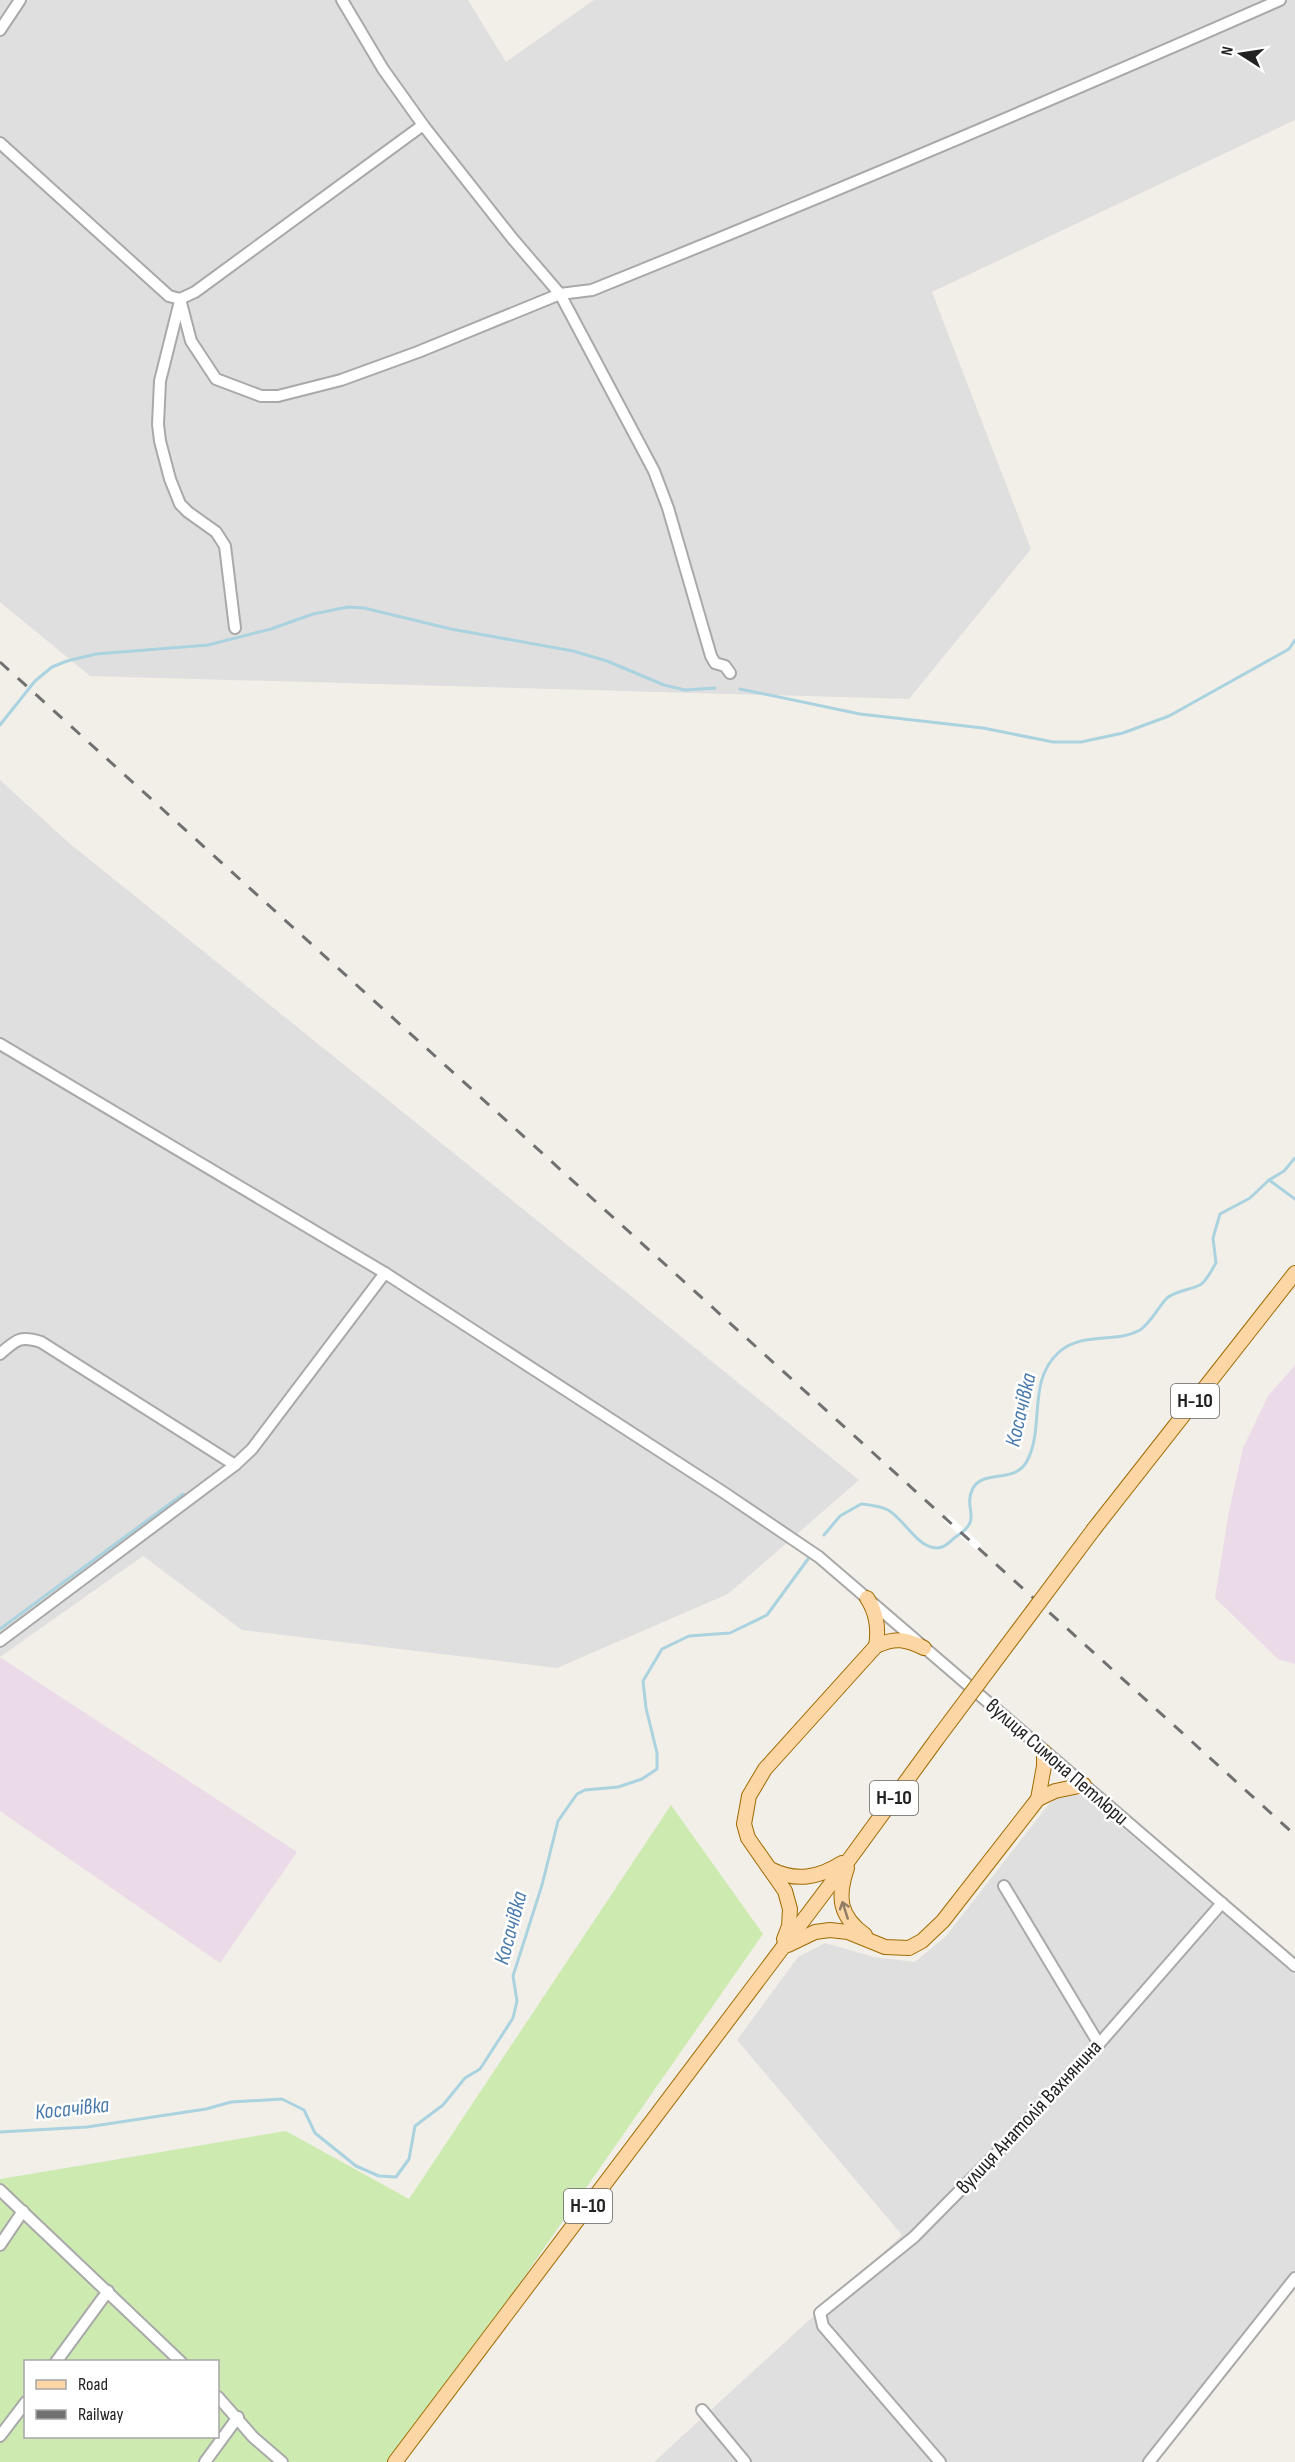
<svg xmlns="http://www.w3.org/2000/svg" width="1295" height="2462" font-family="'Sofia Sans Condensed',sans-serif">
	<style>
		.residential { fill: #e0dfdf }
		.industrial { fill: #ebdbe8 }
		.grass { fill: #cdebb0; fill-rule: evenodd }
		.pier { fill: #fff }
		.lines { fill: none; stroke-linecap: round; stroke-linejoin: round }
		.stream { stroke: #aad3df; stroke-width: 3 }
		.minor-casing { stroke: #a9a9a9; stroke-width: 14 }
		.major-casing { stroke: #a06b00; stroke-width: 16 }
		.minor { stroke: #fff; stroke-width: 10 }
		.major { stroke: #fcd6a4; stroke-width: 14 }
		.rail { stroke: #707070; stroke-width: 3; stroke-dasharray: 12 12; stroke-linecap: butt }
		.major-bridge-casing { stroke: #a06b00; stroke-width: 16; stroke-linecap: butt }
		.major-bridge { stroke: #fcd6a4; stroke-width: 14 }
		.oneway { stroke: #8f7c63 }
		.labels { text-anchor: middle; dominant-baseline: central; stroke-width: 5; stroke-linejoin: round; paint-order: stroke }
		.shield { fill: #fff; stroke: #646464; stroke-width: 1.5 }
		.shield-label { font-size: 20px; font-weight: bold; fill: #222 }
		.street-label { font-size: 21px; fill: #222; stroke: #fff }
		.water-label { font-size: 22px; font-style: italic; fill: #4a7aab; stroke: #fff }
	</style>
	<rect width="100%" height="100%" fill="#f2efe9"/>
	<!-- residential -->
	<g class="residential">
		<polygon points="0,0 468,0 506,62 594,0 1295,0 1295,120 932,292 1031,549 909,699 90,676 0,602"/>
		<polygon points="0,780 69,843 859,1480 728,1594 557,1668 242,1630 143,1556 0,1657"/>
		<polygon points="1062,1795 1084,1795 1295,1975 1295,2274 1147,2462 654,2462 902,2235 737,2040 798,1957 825,1943 874,1957 915,1962 946,1936 1049,1804"/>
	</g>
	<!-- industrial -->
	<g class="industrial">
		<polygon points="1295,1365 1295,1664 1278,1659 1215,1598 1229,1511 1243,1448 1268,1396"/>
		<polygon points="0,1657 297,1852 220,1963 0,1811"/>
	</g>
	<!-- grass -->
	<path class="grass" d="M671,1805l92,129 -368,528h-395v-283l286,-48 123,68zM26,2362h192v74h-192z"/>
	<!-- pier -->
	<polygon class="pier" points="949,1515 982,1545 977,1551 944,1521"/>
	<g class="lines">
		<!-- stream -->
		<g class="stream">
			<polyline points="740,689 860,714 983,728 1053,742 1081,742 1123,733 1169,716 1289,649 1295,640"/>
			<polyline points="0,725 35,681 52,667 67,661 96,654 208,645 271,629 313,614 348,607 364,608 451,629 573,651 607,661 664,685 685,690 715,688"/>
			<polyline points="1269,1180 1295,1199"/>
			<path d="M824,1535l16,-19 21,-12c9,1 19,2 27,6 17,9 32,44 54,37 6,-2 10,-8 15,-11 27,-18 5,-26 16,-48 11,-19 42,-4 54,-27 18,-34 0,-79 31,-108 23,-22 57,-9 82,-23 11,-7 18,-23 27,-32 8,-7 23,-8 33,-13 7,-4 12,-16 16,-22l-3,-25 7,-24 30,-16 19,-18 15,-9 11,-13"/>
			<polyline points="0,1629 183,1494"/>
			<polyline points="0,2132 87,2127 206,2109 231,2102 282,2099 304,2110 315,2133 356,2166 379,2176 396,2177 409,2159 415,2126 443,2105 465,2078 480,2069 513,2018 517,2001 513,1976 542,1885 558,1821 577,1794 585,1790 618,1787 642,1779 657,1769 657,1753 646,1708 643,1681 662,1649 689,1636 730,1633 767,1615 808,1559"/>
		</g>
		<!-- minor casing -->
		<g class="minor-casing">
			<g id="minor">
				<polyline points="0,30 20,0"/>
				<path d="M423,125l89,113 48,56 32,-4c231,-93 460,-190 688,-290"/>
				<polyline points="0,143 169,296 180,299 195,292 423,125 383,69 342,0"/>
				<polyline points="180,299 191,341 216,379 261,396 278,396 341,380 418,352 560,294 654,471 668,508 711,656 715,663 725,666 730,673"/>
				<polyline points="179,305 160,381 158,424 160,441 170,479 180,504 188,512 216,532 225,546 235,628"/>
				<polyline points="0,1044 385,1273 723,1492 819,1557 1295,1966"/>
				<path d="M0,1354c16,-14 20,-19 41,-12l194,123"/>
				<polyline points="0,1641 235,1465 252,1449 385,1273"/>
				<polyline points="1004,1886 1099,2044"/>
				<polyline points="0,2190 181,2362"/>
				<polyline points="0,2245 23,2211"/>
				<polyline points="56,2362 108,2291"/>
				<polyline points="218,2397 253,2437 282,2462"/>
				<polyline points="702,2410 745,2462"/>
				<polyline points="0,2436 26,2402"/>
				<polyline points="205,2462 238,2417"/>
				<polyline points="940,2462 823,2326 820,2313 914,2237 995,2155 1099,2044 1222,1903"/>
				<polyline points="1149,2462 1295,2278"/>
			</g>
		</g>
		<!-- major casing -->
		<g class="major-casing">
			<g id="major">
				<polyline points="1094,1529 1295,1273"/>
				<path d="M867,1598c10,15 12,30 9,48"/>
				<polyline points="1038,1799 1055,1791 1084,1785"/>
				<path d="M847,1868c-10,29 -8,48 18,67"/>
				<path d="M770,1869c26,13 48,9 72,-6"/>
				<path d="M784,1939l5,-13 1,-17 -5,-18 -37,-53 -4,-14 5,-28 16,-27 111,-123c19,-9 30,-7 48,2"/>
				<polyline points="788,1945 815,1932 830,1930 848,1932 885,1947 909,1948 922,1941 943,1921 1038,1799 1044,1766 1044,1752"/>
				<polyline points="395,2462 851,1857 937,1739"/>
			</g>
		</g>
		<!-- minor -->
		<use href="#minor" class="minor"/>
		<!-- major -->
		<use href="#major" class="major"/>
		<!-- rail -->
		<polyline class="rail" points="0,662 1295,1835"/>
		<!-- major-bridge casing -->
		<g class="major-bridge-casing">
			<polyline id="major-bridge" points="937,1739 1094,1529"/>
		</g>
		<!-- major-bridge -->
		<use href="#major-bridge" class="major-bridge"/>
	</g>
	<!-- one-way arrows -->
	<defs><path id="oneway-shaft" d="M-6 0H5M1.5-3L5.5 0L1.5 3" fill="none" stroke-width="1.6" stroke-linecap="round" stroke-linejoin="round" transform="scale(1.5)"/></defs>
	<use class="oneway" href="#oneway-shaft" transform="translate(845 1910) rotate(-108)"/>
	<g class="labels">
		<!-- shield labels -->
		<g class="shield">
			<rect x="1171" y="1384" width="48" height="34" rx="4.5"/>
			<rect x="870" y="1781" width="48" height="34" rx="4.5"/>
			<rect x="564" y="2189" width="48" height="34" rx="4.5"/>
		</g>
		<g class="shield-label">
			<text x="1195" y="1401">Н-10</text>
			<text x="894" y="1798">Н-10</text>
			<text x="588" y="2206">Н-10</text>
		</g>
		<!-- street labels -->
		<g class="street-label">
			<text transform="translate(1057 1762) rotate(41)">вулиця Симона Петлюри</text>
			<text transform="translate(1029 2117) rotate(-47)">вулиця Анатолія Вахнянина</text>
		</g>
		<!-- water labels -->
		<g class="water-label">
			<text transform="translate(1021 1410) rotate(-77)">Косачівка</text>
			<text transform="translate(511 1928) rotate(-75)">Косачівка</text>
			<text transform="translate(72 2109) rotate(-6)">Косачівка</text>
		</g>
	</g>
	<!-- legend -->
	<rect x="24" y="2360" width="195" height="78" fill="#ffffff" stroke="#a7a7a7" stroke-width="1.5"/>
	<rect x="36" y="2380" width="30" height="9" fill="#fcd6a4" stroke="#a7a7a7" stroke-width="1.5"/>
	<text x="78" y="2390" font-size="18" fill="#222222">Road</text>
	<rect x="36" y="2410" width="30" height="9" fill="#707070" stroke="#a7a7a7" stroke-width="1.5"/>
	<text x="78" y="2420" font-size="18" fill="#222222">Railway</text>
	<!-- north arrow -->
	<g transform="translate(1241 54) rotate(282)" stroke="#ffffff" stroke-width="4.5" paint-order="stroke">
	<path d="M0-4.5L10 22L0 15L-10 22Z" fill="#222222"/>
	<text y="-9" font-size="16" font-weight="bold" text-anchor="middle" fill="#222222">N</text>
	</g>
</svg>
